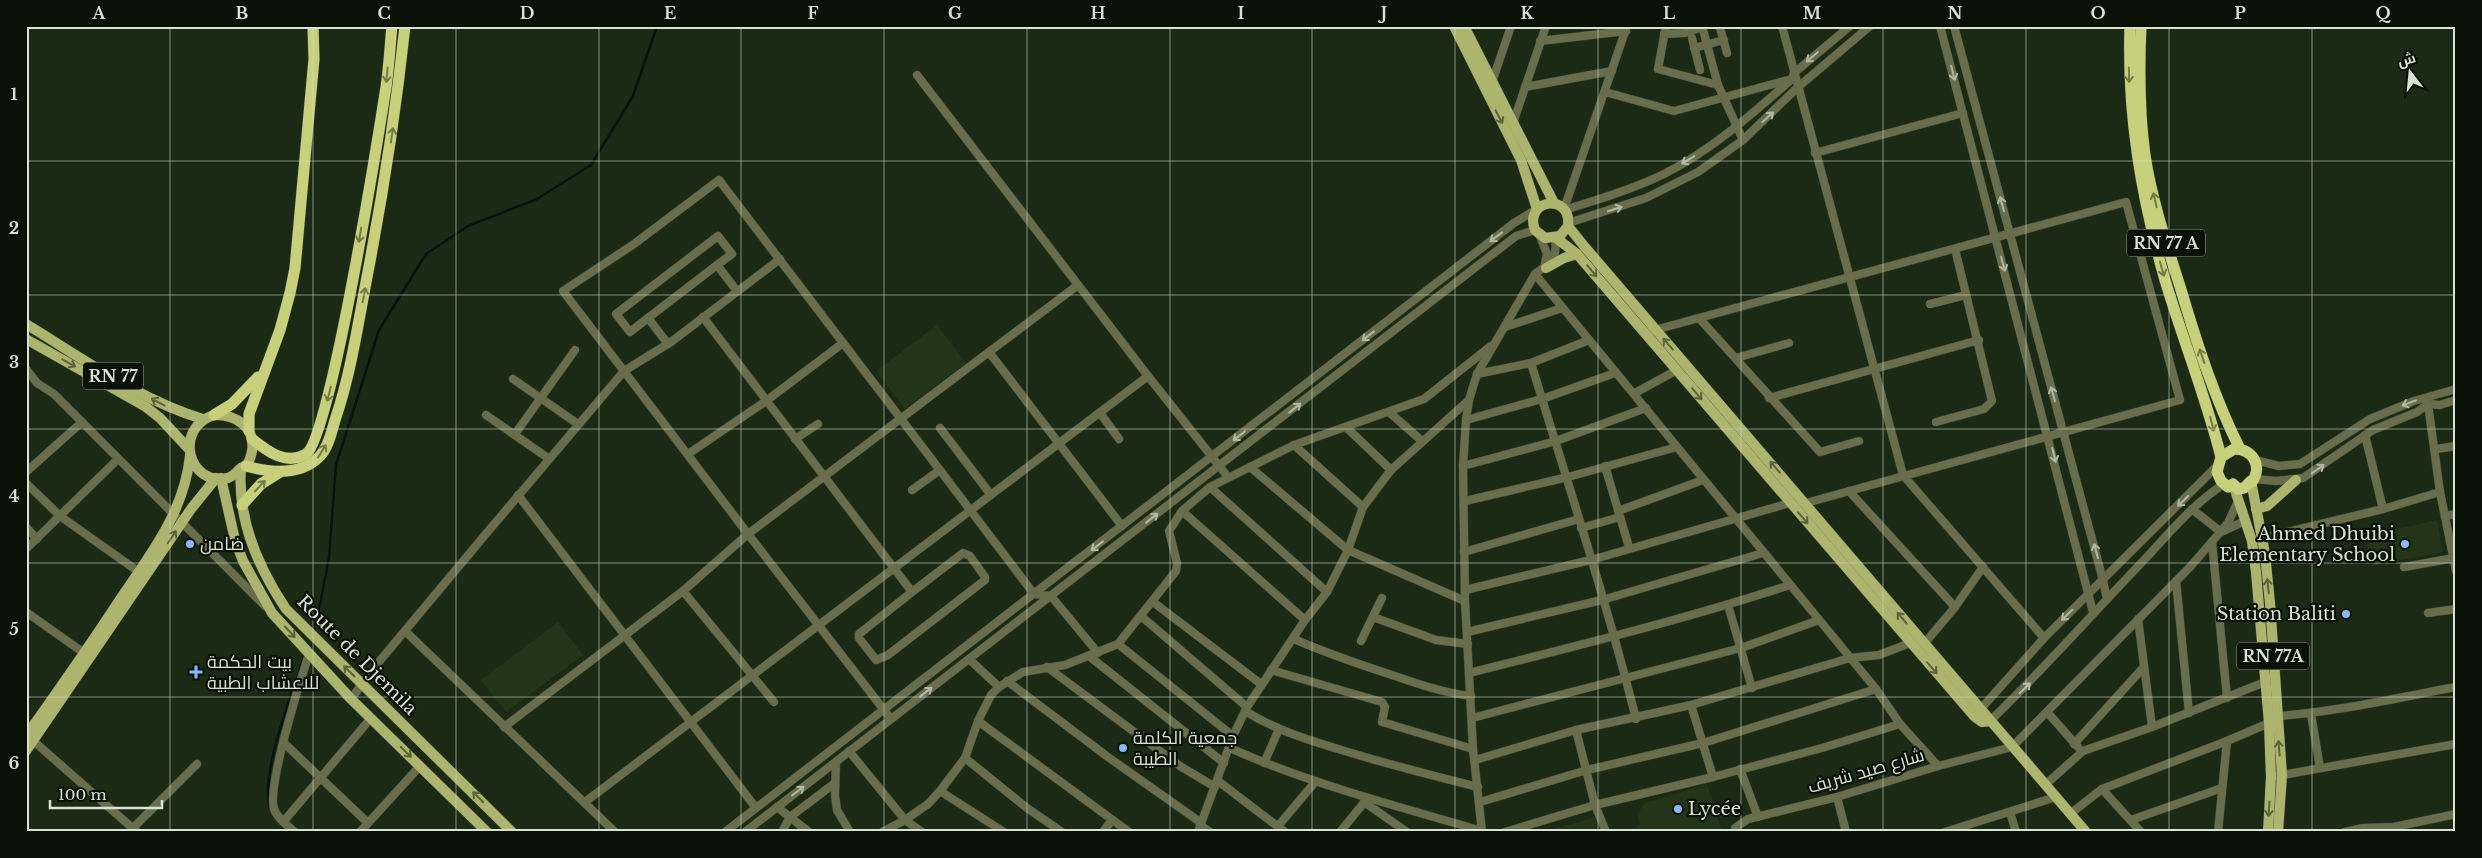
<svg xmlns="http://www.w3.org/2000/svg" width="2482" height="858" font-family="'Libre Baskerville',Cairo,serif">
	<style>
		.built { fill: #223519 }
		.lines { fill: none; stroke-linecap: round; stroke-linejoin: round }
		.stream { stroke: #041311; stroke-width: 2.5 }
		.minor-casing { stroke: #394733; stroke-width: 9 }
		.major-casing { stroke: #394733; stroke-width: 11 }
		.highway-casing { stroke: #394733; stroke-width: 12 }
		.minor { stroke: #696d4b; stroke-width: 8 }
		.major { stroke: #adb46e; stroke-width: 10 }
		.highway { stroke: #c8d07b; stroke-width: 11 }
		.oneway { stroke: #b1b9a4 }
		.oneway2 { stroke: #727a47 }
		.oneway3 { stroke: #5c623a }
		.grid { fill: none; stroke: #d8e2d4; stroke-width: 1; stroke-opacity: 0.55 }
		.poi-dot { fill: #86bbfb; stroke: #0a1107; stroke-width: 2 }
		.labels { text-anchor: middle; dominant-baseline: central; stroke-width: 4.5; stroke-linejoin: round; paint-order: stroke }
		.shield { fill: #0a1107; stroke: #9aa396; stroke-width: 1 }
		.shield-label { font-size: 16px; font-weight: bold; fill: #d8e2d4 }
		.poi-label { font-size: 18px; fill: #d8e2d4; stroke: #0a1107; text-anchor: start }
		.street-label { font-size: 18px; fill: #d8e2d4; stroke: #0a1107 }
		.neatline { fill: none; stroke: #d8e2d4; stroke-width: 2 }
		.grid-label { font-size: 16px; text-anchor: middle; font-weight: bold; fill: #d8e2d4 }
	</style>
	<rect width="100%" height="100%" fill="#1b2a14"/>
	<!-- built -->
	<g class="built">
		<polygon points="937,325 966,363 905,409 876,371"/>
		<polygon points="2437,520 2443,552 2372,566 2365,536"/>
		<polygon points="558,622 583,655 506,712 481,680"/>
		<polygon points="1707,784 1722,832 1638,832 1636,827 1640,825 1637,814 1645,803"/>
		<polygon points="1596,817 1599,832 1544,832"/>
	</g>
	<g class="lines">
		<!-- stream -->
		<g class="stream">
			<polyline points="312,632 320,604 329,558 336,465 379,330 426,254 468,226 537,199 591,165 633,96 657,26"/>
			<path d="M275,818c-24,-27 20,-131 30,-164"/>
			<polyline points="282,825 288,832"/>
		</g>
		<!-- minor casing -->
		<g class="minor-casing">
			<g id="minor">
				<polyline points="1666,26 1658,69 1718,85"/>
				<polyline points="1702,26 1718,85 1743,140"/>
				<polyline points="1782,26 1903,475 2044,638"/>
				<polyline points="1940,26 2093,612"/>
				<polyline points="1954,26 2103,580 2107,599"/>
				<polyline points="1720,28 1727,53"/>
				<polyline points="1664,34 1685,33 1702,27"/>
				<polyline points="1692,38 1700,70"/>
				<polyline points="1540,41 1626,31"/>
				<polyline points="1694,48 1724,40"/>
				<polyline points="917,75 1148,376 1228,477"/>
				<polyline points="1492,82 1511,26"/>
				<polyline points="1525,87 1612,71"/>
				<polyline points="1605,92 1674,111 1788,80"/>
				<polyline points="1513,123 1546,26"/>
				<polyline points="1815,153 1963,113"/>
				<polyline points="1564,209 1627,26"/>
				<path d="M1565,210c34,-11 69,-21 101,-37 47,-24 87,-60 126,-94l2,-6 56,-47"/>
				<polyline points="1568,223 1646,198 1698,172 1743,140 1797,88 1870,26"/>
				<polyline points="1540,236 1547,254 1544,268"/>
				<polyline points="1535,274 1876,689 1900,724 1938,766"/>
				<path d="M1078,285c-110,83 -220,165 -330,249l-185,-243 71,-47 85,-64c105,137 210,276 315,414l17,2 47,57"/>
				<polyline points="1930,304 1966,295"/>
				<polyline points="703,317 912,592 963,553 970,556 985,577 985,580 888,655 876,660 859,638 859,634 912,592"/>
				<polyline points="648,318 630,332 616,314 718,236 732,254 717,265"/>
				<polyline points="1699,318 1820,452 1859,441"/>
				<polyline points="1505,327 1562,308"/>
				<polyline points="1651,331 2126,202 2180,400 1806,503"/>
				<polyline points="668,344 648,318 717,265 737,291"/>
				<polyline points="989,352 1122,526"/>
				<polyline points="1736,358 1789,343"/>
				<path d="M1531,363c36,118 75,236 105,356"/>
				<polyline points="26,369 37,383 54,394 265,606"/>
				<polyline points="1477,374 1531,363 1589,340"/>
				<polyline points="513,379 578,424"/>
				<polyline points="1635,393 1677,370"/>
				<polyline points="1769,398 1979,340"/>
				<polyline points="2428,404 2440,492 2456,571"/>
				<polyline points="1389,412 1422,441"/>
				<polyline points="1100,413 1119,439"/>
				<polyline points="486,415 548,458"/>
				<polyline points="1466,420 1542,399 1615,373"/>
				<polyline points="1936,422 1984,409 1992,401 1955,249"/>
				<polyline points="940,428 991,495"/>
				<polyline points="1347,428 1391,470"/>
				<polyline points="515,434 575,350"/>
				<polyline points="2365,435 2383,509"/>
				<polyline points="795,439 818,424"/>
				<polyline points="1294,445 1424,399 1491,346"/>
				<polyline points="2436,449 2456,446"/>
				<polyline points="688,454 766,401 843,343"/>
				<polyline points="2255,460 2279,466 2300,464 2370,419 2414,401 2456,389"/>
				<polyline points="1463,466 1556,441 1646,408"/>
				<polyline points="1605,466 1629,547"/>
				<polyline points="1250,467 1348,550 1465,601"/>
				<polyline points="26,472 82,422"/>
				<polyline points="2255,479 2276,481 2303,478 2373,430 2417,412 2428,404 2440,405 2456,400"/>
				<polyline points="26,483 60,516 139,572"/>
				<polyline points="1210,487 1327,592"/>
				<polyline points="912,490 940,470"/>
				<polyline points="1849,491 1955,607"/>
				<polyline points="518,495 756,808"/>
				<polyline points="1465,501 1568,477 1677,447"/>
				<polyline points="2192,509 2221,532"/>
				<polyline points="1618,511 1703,480"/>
				<polyline points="2445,516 2456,514"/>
				<polyline points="26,527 37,539"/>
				<polyline points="1581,528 1620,517"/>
				<polyline points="2221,532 2245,521"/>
				<polyline points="2262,538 2383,509 2440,492"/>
				<polyline points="2212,542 2227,698"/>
				<polyline points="26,549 118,459"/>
				<polyline points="1464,552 1579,519"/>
				<polyline points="2404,567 2454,558"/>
				<polyline points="2176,581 2189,713"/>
				<polyline points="1465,590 1591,560 1790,503"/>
				<polyline points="683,591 774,702"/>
				<polyline points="1153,602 1261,684"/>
				<polyline points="1728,605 1752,688"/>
				<polyline points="26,612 84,653"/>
				<polyline points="2428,613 2456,609"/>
				<polyline points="1141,616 1247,707"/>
				<polyline points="1373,617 1436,640 1468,644"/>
				<polyline points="2138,619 2152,727"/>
				<polyline points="1305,620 1182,511 1210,487 1294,445 1363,507"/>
				<polyline points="405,631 615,832"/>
				<polyline points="1467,632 1602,600 1763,553"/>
				<path d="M1294,639c32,14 64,25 98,36 26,9 52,18 79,21"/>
				<polyline points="1361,641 1382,598"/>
				<polyline points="1118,644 1233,736"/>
				<polyline points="1924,644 1955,607 1983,567"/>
				<polyline points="1089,656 1224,763"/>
				<polyline points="969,659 999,687"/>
				<polyline points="1047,667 1180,766 1215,787"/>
				<polyline points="1271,670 1382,702 1385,707 1382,722 1473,749"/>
				<path d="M1469,673c108,-27 216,-54 321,-88"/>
				<polyline points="1007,681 1108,757 1200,822"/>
				<polyline points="351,699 378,663 485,535 624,371 671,342 780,259"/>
				<polyline points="1691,705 1713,777"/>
				<path d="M1245,711c32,20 67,30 103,41 43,13 86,24 130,35"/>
				<polyline points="1978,712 2044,638 2217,466"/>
				<polyline points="2048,713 2078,747"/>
				<polyline points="2311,714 2320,768"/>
				<polyline points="1472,718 1741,648 1819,620"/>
				<polyline points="978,721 1129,832"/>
				<path d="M1990,721c54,-52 104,-109 156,-163 24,-26 48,-55 78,-74"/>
				<polyline points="504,727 683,591 748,534 891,719"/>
				<polyline points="1576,730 1595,805 1606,832"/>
				<polyline points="30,738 137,832"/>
				<polyline points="284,743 368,823"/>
				<polyline points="2074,744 2143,668"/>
				<path d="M1230,748c80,36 167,58 252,83"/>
				<polyline points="849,751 905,820 882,832"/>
				<polyline points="965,758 1027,808 1062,832"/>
				<polyline points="1475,760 1576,730 1691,705 1850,658 1879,655 1910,643"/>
				<polyline points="836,762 835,796 837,810 850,832"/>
				<polyline points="1264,763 1279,729"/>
				<polyline points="1740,769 1758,817"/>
				<polyline points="2271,777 2456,744"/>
				<polyline points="1218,781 1285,832"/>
				<polyline points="2045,785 2083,751 2152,727 2270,680"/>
				<polyline points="2102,789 2141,832"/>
				<polyline points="940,791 1004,832"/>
				<polyline points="1837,797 1846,832"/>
				<polyline points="585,802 1148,376"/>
				<polyline points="1364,802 1407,832"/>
				<polyline points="1480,802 1587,770 1703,743 1876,689"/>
				<polyline points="777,807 809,832"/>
				<polyline points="2010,812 2016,832"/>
				<path d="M2070,814l32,-25 125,-48 42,-18 8,-7c60,-4 119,-18 179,-29"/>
				<polyline points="2131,820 2222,788"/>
				<polyline points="284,821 371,718"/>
				<polyline points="1200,825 1210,832"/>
				<polyline points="1278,826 1316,781"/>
				<polyline points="133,828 197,764"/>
				<path d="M295,832c-7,-6 -18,-14 -21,-23 -7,-23 26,-128 35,-155"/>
				<polyline points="360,832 420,766"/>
				<polyline points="725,832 1514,223 1537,209"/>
				<polyline points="745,832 1516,236 1535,230"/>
				<polyline points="782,832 790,817 835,783"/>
				<polyline points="922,832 905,820 928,804 940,791 965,758 978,721 991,695 999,687 1023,672 1065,665 1118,644 1176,571 1177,563 1169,531 1182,511"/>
				<polyline points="1103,832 1112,820"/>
				<polyline points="1198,832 1233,736 1247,707 1305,620 1327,592 1348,550 1363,507 1391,470 1469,400"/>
				<polyline points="1340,832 1367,799"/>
				<path d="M1482,832l-9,-83 -8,-148 -2,-135 3,-46 3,-20 8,-26 58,-100c15,-11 23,-14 20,-35"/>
				<polyline points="1505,832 1595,805 1713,777 1822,748 1900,724"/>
				<polyline points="1735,832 1735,828 1748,819 1837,797 1938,766 2012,747 2191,566 2228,523 2238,501"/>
				<polyline points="1945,832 2056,797"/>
				<polyline points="2218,832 2227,741"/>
				<polyline points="2345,832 2363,828 2394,827 2456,814"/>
			</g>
		</g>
		<!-- major casing -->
		<g class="major-casing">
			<g id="major">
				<polyline points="1454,26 1521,160 1537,209"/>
				<polyline points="1464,26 1554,203"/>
				<path d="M1568,226l-8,10 -15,2 -10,-8c-12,-31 37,-38 33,-4l16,20 502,586"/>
				<polyline points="1556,238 1577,254 1974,716 1982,722 1990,721"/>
				<polyline points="1546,268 1564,258 1577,254"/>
				<path d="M26,324c56,34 115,77 177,95"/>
				<polyline points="26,339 146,407 160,418 188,448"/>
				<path d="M214,415c21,-1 42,12 38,36 -1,5 -2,11 -6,14 -2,2 -4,2 -6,4 -5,4 -6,7 -12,9 -40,9 -55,-50 -14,-63z"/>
				<path d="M241,468c-4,52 17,99 45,141l226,223"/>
				<polyline points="221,478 235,540 243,561 272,613 351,699 487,832"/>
				<polyline points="2251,481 2265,554 2270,603 2282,775 2278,832"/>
				<polyline points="2233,484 2252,541 2256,572 2269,723 2271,777 2268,832"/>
				<polyline points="2256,509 2267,506 2296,480"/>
				<path d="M26,736c32,-45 63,-89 93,-135 31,-46 65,-88 71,-145"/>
				<polyline points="26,751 191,509 216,478"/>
			</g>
		</g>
		<!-- highway casing -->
		<g class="highway-casing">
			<g id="highway">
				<path d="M2130,26c-3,88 11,170 35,254 18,60 41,117 56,177"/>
				<path d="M2141,26c-2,43 -2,86 4,129 7,47 23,93 37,138 16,54 33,106 58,156"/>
				<polyline points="214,415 232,404 258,377"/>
				<polyline points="249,431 249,414 280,330 290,293 295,268 314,59 313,26"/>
				<path d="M252,439c15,12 34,27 54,15 24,-14 73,-322 80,-367 3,-20 4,-41 6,-61"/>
				<path d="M2234,449c19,0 29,17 18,33l-1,-1 -7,7 -6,1 -5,-5 -5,3 -7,-6 -4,-9 4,-15z"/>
				<path d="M246,466c25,7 55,10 74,-10 9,-9 12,-27 16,-39 15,-45 22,-93 31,-140 16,-83 29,-167 38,-251"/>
				<polyline points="242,505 261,484 280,472"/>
			</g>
		</g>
		<!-- minor -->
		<use href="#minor" class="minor"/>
		<!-- major -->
		<use href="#major" class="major"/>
		<!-- highway -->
		<use href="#highway" class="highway"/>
	</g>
	<!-- one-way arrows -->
	<defs><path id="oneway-shaft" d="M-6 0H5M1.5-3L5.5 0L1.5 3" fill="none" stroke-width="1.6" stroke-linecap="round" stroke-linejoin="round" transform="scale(1.25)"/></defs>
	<g class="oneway">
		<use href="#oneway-shaft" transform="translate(1812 57) rotate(140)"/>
		<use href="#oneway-shaft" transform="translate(1953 73) rotate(75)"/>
		<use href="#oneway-shaft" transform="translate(1768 117) rotate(-42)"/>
		<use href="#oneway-shaft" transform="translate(1688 160) rotate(149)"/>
		<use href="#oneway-shaft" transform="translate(2002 204) rotate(-105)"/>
		<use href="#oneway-shaft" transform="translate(1615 209) rotate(-18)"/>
		<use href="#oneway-shaft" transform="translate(1496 237) rotate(142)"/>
		<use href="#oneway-shaft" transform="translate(2003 264) rotate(75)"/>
		<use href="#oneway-shaft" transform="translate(1368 336) rotate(142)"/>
		<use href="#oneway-shaft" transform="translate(2053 394) rotate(-105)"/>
		<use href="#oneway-shaft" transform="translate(2409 403) rotate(159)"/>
		<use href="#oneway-shaft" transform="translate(1295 408) rotate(-38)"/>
		<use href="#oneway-shaft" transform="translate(1239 436) rotate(142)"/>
		<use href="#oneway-shaft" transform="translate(2054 455) rotate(76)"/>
		<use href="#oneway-shaft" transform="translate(2318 469) rotate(-35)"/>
		<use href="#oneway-shaft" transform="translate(2183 501) rotate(135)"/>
		<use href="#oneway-shaft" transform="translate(1152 518) rotate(-38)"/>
		<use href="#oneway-shaft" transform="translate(1097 546) rotate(142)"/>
		<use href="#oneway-shaft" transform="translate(2096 551) rotate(-105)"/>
		<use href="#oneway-shaft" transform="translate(2067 615) rotate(136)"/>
		<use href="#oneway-shaft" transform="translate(2025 688) rotate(-44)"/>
		<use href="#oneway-shaft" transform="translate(926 692) rotate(-38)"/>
		<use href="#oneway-shaft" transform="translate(798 791) rotate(-37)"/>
	</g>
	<g class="oneway2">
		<use href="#oneway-shaft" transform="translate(387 75) rotate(95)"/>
		<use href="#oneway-shaft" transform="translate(2129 75) rotate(89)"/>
		<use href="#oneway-shaft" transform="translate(392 135) rotate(-81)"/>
		<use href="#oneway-shaft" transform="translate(2155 200) rotate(-103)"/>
		<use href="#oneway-shaft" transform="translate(360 235) rotate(100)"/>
		<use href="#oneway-shaft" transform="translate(2162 269) rotate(74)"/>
		<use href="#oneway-shaft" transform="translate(364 295) rotate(-79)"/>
		<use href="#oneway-shaft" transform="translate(2202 356) rotate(-109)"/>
		<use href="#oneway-shaft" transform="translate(329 394) rotate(104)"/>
		<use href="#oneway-shaft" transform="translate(2212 424) rotate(76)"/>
		<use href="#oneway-shaft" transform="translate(322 451) rotate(-58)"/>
		<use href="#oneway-shaft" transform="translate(260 486) rotate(-47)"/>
	</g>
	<g class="oneway3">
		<use href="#oneway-shaft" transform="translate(1499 117) rotate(63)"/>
		<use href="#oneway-shaft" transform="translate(1592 271) rotate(49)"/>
		<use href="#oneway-shaft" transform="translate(1668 344) rotate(-131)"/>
		<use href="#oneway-shaft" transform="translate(69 363) rotate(29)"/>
		<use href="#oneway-shaft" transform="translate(1697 394) rotate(50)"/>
		<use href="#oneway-shaft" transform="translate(158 402) rotate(-152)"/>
		<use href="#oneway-shaft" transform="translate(1775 467) rotate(-131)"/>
		<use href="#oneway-shaft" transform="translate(1803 518) rotate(49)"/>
		<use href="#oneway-shaft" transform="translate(172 537) rotate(-56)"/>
		<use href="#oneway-shaft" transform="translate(2268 586) rotate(-96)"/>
		<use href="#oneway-shaft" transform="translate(1902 618) rotate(-130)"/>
		<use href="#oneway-shaft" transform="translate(290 632) rotate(47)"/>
		<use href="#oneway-shaft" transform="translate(1932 668) rotate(49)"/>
		<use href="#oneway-shaft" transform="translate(349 671) rotate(-136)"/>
		<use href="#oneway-shaft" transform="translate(2279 748) rotate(-95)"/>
		<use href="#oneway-shaft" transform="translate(406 752) rotate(45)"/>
		<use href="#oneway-shaft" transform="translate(478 797) rotate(-135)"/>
		<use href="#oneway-shaft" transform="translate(2269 809) rotate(94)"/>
	</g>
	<!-- grid -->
	<path class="grid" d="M170,26v806M313,26v806M456,26v806M599,26v806M741,26v806M884,26v806M1027,26v806M1170,26v806M1312,26v806M1455,26v806M1598,26v806M1741,26v806M1883,26v806M2026,26v806M2169,26v806M2312,26v806M26,161h2430M26,295h2430M26,429h2430M26,563h2430M26,697h2430"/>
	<!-- markers -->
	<g class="poi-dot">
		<circle cx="190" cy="544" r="5"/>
		<circle cx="2405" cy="544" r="5"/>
		<circle cx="2346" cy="614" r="5"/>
		<path d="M193.5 664.5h5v5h5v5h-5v5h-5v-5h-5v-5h5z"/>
		<circle cx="1123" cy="748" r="5"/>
		<circle cx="1678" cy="809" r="5"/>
	</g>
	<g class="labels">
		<!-- shield labels -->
		<g class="shield">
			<rect x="2127" y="229.5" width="78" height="27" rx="4"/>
			<rect x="83" y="362.5" width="60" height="27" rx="4"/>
			<rect x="2237" y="642.5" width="72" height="27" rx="4"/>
		</g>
		<g class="shield-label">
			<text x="2166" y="243">RN 77 A</text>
			<text x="113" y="376">RN 77</text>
			<text x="2273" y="656">RN 77A</text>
		</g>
		<!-- poi labels -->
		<g class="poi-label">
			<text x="2395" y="534" text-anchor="end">Ahmed Dhuibi<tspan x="2395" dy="21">Elementary School</tspan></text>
			<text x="200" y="544">ضامن</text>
			<text x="2336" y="614" text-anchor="end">Station Baliti</text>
			<text x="207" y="662">بيت الحكمة<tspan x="207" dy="21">للاعشاب الطبية</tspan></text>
			<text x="1133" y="738">جمعية الكلمة<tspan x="1133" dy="21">الطيبة</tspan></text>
			<text x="1688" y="809">Lycée</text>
		</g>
		<!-- street labels -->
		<g class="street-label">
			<text transform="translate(357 655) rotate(45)">Route de Djemila</text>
			<text transform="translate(1866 771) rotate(-16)">شارع صيد شريف</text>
		</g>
	</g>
	<!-- border -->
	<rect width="2482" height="858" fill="none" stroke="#0a1107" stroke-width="55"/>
	<!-- north arrow -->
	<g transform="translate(2410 72) rotate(344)" stroke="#0a1107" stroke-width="4" paint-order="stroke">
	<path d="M0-4L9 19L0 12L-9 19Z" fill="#d8e2d4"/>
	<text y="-8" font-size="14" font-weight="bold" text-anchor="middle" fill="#d8e2d4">ش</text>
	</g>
	<!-- scale -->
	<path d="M50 800v8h112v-8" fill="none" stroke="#d8e2d4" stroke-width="2.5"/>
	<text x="58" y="800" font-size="15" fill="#d8e2d4" stroke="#0a1107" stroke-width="4" paint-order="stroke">100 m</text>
	<rect x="28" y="28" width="2426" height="802" class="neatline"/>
	<g class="grid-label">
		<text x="99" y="19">A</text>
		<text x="242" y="19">B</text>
		<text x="384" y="19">C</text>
		<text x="527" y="19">D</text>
		<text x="670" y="19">E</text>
		<text x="813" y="19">F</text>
		<text x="955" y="19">G</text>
		<text x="1098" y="19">H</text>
		<text x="1241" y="19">I</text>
		<text x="1384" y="19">J</text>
		<text x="1527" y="19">K</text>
		<text x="1669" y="19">L</text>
		<text x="1812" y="19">M</text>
		<text x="1955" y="19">N</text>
		<text x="2098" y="19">O</text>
		<text x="2240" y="19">P</text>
		<text x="2383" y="19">Q</text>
		<text x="14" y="100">1</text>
		<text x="14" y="234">2</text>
		<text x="14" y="368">3</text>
		<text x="14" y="502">4</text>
		<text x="14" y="635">5</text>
		<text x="14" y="769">6</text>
	</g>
</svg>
